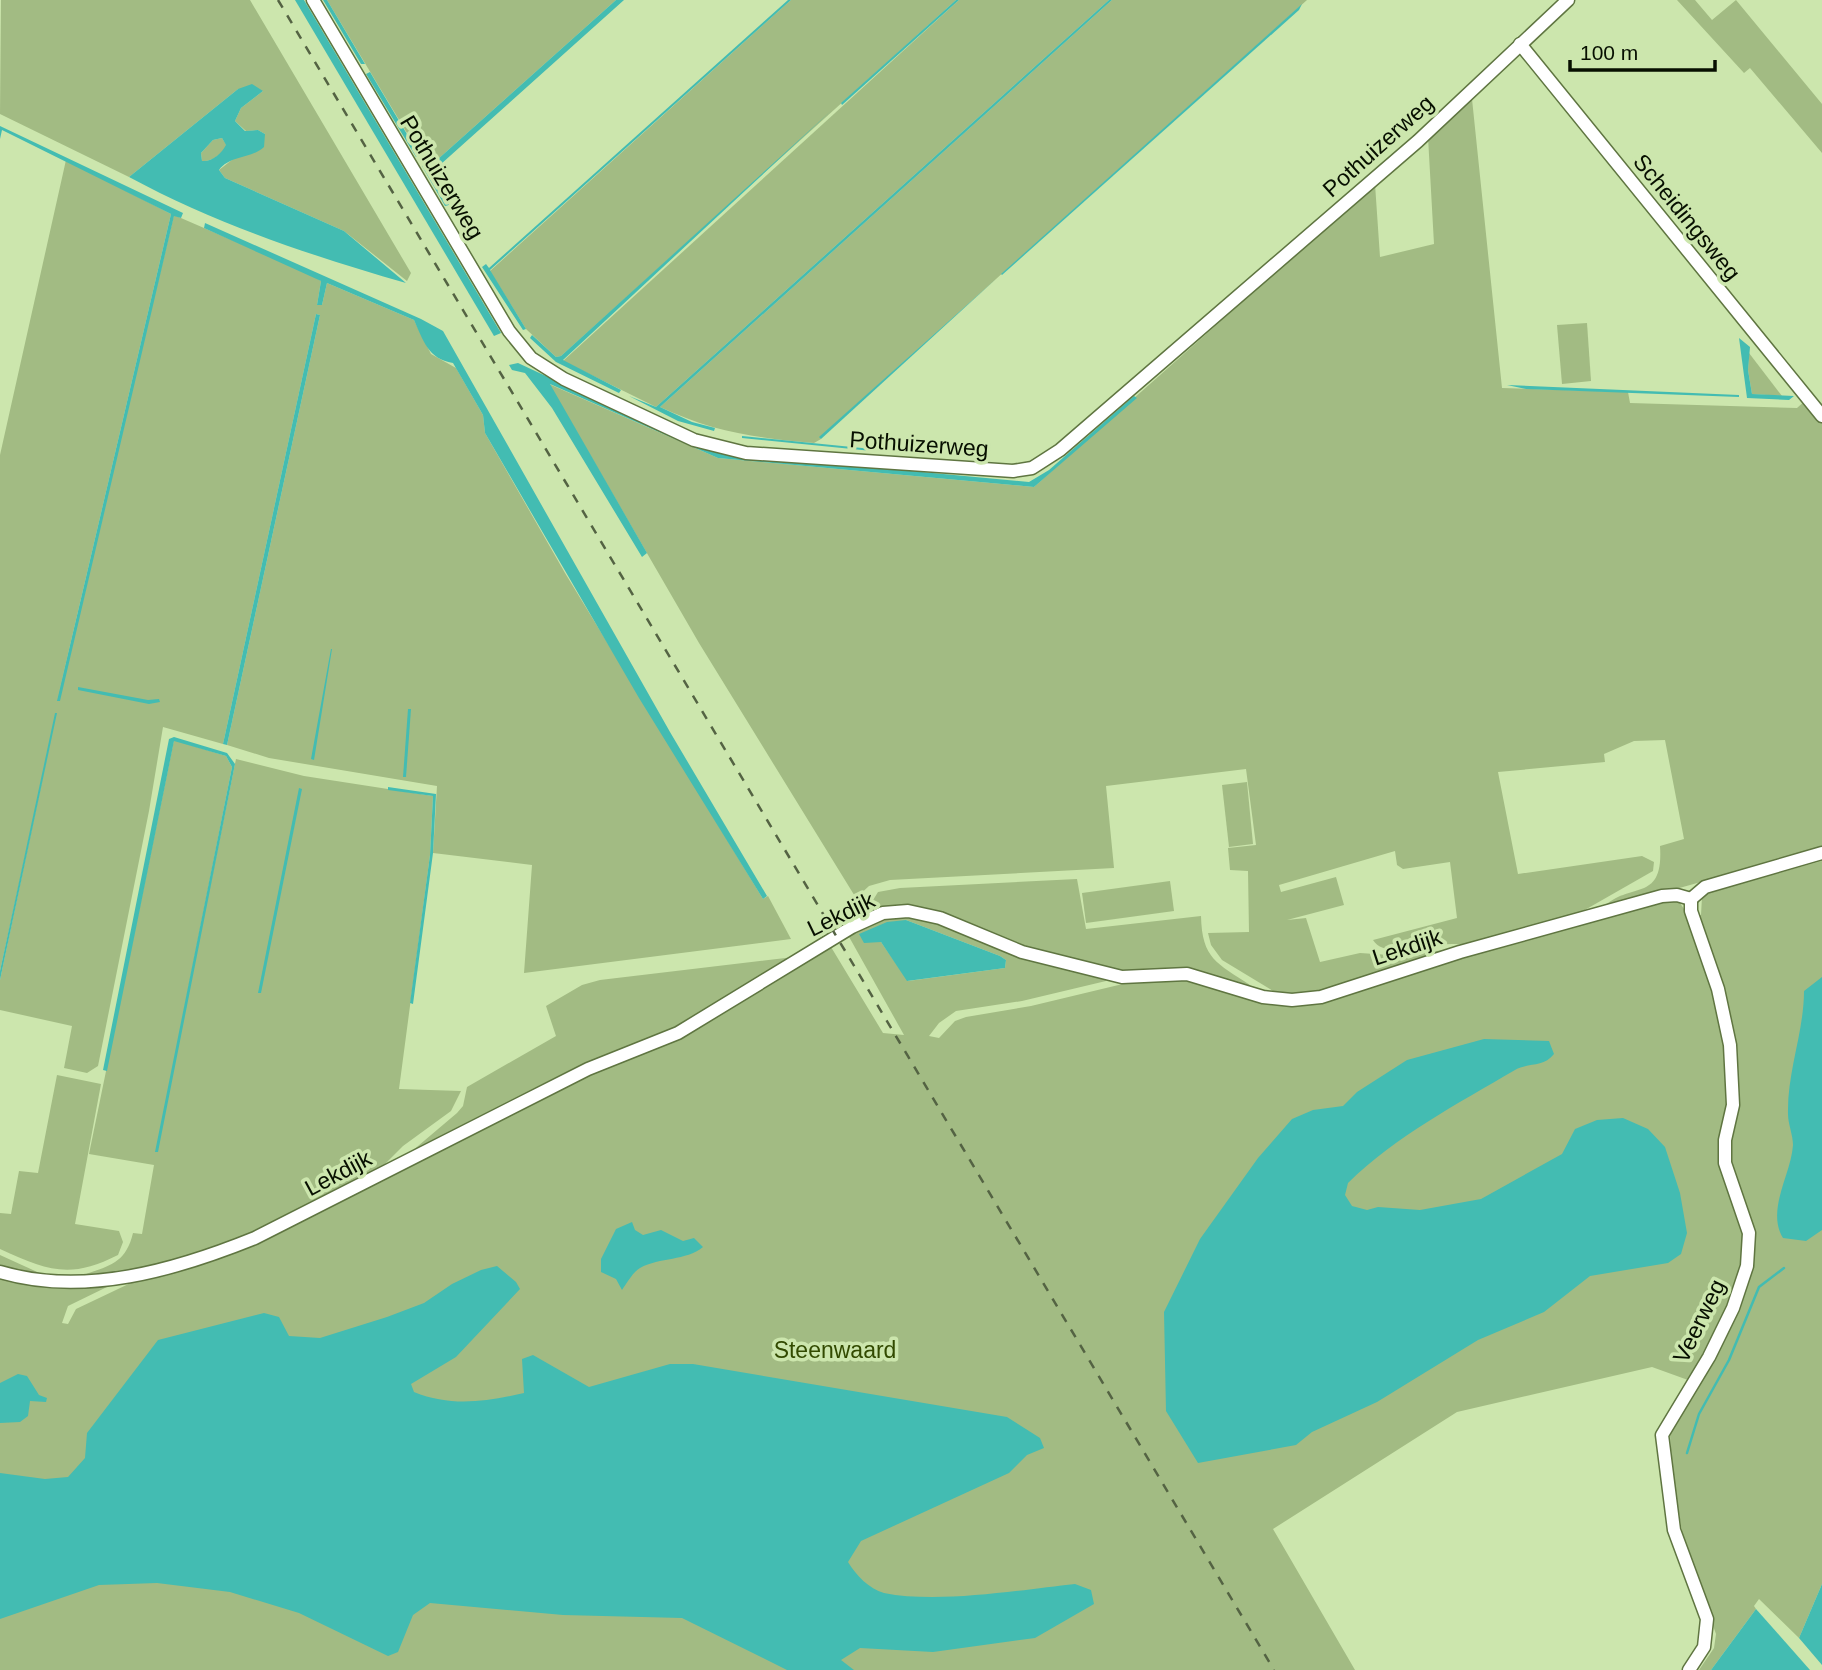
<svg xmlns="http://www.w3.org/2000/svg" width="1822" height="1670" font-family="Arial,sans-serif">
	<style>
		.green { fill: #a2bb83; fill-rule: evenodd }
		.water { fill: #43bcb2; fill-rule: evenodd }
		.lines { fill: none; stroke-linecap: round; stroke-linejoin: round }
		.stream { stroke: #43bcb2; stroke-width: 2.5 }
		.minor-casing { stroke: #5f7541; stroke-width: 15 }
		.minor { stroke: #fff; stroke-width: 12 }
		.rail { stroke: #546343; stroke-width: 2.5; stroke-dasharray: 9 9; stroke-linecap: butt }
		.labels { text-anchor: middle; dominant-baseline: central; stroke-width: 7; stroke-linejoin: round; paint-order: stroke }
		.street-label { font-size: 23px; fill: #070f00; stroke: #cce6ad }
		.park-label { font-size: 23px; fill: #324a00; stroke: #cce6ad }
	</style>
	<rect width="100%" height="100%" fill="#cce6ad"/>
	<!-- green -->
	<g class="green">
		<polygon points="1,0 250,0 411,273 407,281 344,231 225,178 219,170 265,134 258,130 246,131 235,121 241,108 263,91 238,89 129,177 0,114"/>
		<polygon points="327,0 616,0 428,168"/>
		<polygon points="791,0 956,0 561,356 556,357 526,329 490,271"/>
		<polygon points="959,0 1109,0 656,407 563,361"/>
		<path d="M1112,0h195l-487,437 1,2 -7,4c-58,-5 -101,-11 -154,-36z"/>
		<polygon points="1677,0 1695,0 1712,20 1736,0 1822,104 1822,153 1750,68 1744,73"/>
		<path d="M1472,99l30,289 126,4 2,11 167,5 9,-8 16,21v427l-221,62c26,-31 63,-4 59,-64l24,-7 -19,-99 -31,1 -30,13 1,8 -107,10 20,102 124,-18 12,6 -1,9 -77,44 -110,31c-25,-9 -79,17 -93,-6l84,-22 -7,-56 -47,7 -6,-4 -2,-14 -116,34 2,7 55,-15 8,28 -57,15 19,-2 14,44 40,-9 30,2 57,-5 -136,44h-33l-56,-34 -11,-15 -3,-12 41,-1 -1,-61 -18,-1 -2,-22 28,-3 -10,-76 -140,17 8,82 -224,12 -21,6 -13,12 -157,-255 -150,-259 169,74 316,29 341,-303 5,73 54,-13 -6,-107z"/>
		<path d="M222,138l5,8c-5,8 -15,16 -25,15l-1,-8 12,-13z"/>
		<polygon points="66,160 171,214 57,701 174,215 308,273 321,281 317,305 322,305 327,283 414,320 431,354 456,368 483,415 485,433 565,573 763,899 768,896 791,939 524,973 532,865 433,853 437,786 269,758 227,745 320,315 316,314 223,744 163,727 149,811 98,1066 87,1073 64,1068 72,1026 0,1010 0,980 56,714 0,971 0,455"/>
		<polygon points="1587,323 1591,381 1562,384 1557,325"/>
		<polygon points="1749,353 1782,396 1752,394 1748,370"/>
		<path d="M174,740l52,16 6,11 -76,385 80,-393 68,17 129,20 -3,59 -31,234 62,2 -10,20 -48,35 -24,24 -46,25 -118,55 -85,24 -55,4c30,-12 50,-11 58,-45l9,1 12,-69 -65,-11z"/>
		<polygon points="1247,782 1253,844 1229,847 1222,785"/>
		<path d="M1822,861v723l-23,54 -40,-39 -5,7 2,3 -45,61h-12l15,-22 2,-14 -32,-90 -11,-68 -3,-40 18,-56 -36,-13 -195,45 -184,117 82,141h-1355v-395l55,13 54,-2 -41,20 -6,17 6,1 8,-15 61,-29 32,-8 396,-187 266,-138 52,86 21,2 -56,-100 26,-16 34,-5 196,63 2,4 -84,20 -66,10 -17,12 -10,13 10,2 16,-17 11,-4 65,-11 100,-24 56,-4 88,24 166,-39 229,-63h8l12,18 11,-3 1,-18 6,-5zM906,920l94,36 6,4 -1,8 -97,13 -27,-39 -9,-1z"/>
		<path d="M1077,879l9,50 115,-13c1,43 16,47 49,69l1,4 -45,-16 -71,1 -92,-19 -103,-40 -65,-4 -5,-6 8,-13 22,-4z"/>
		<polygon points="1170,881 1174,911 1086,923 1082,893"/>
		<polygon points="794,957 676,1029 405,1157 457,1113 463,1106 467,1087 556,1036 546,1006 582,985 600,980"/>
		<path d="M57,1075l44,9 -26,140 44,7 4,11 -5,13c-49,25 -71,15 -118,-6v-36l11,1 8,-43 19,2z"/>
		<polygon points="0,1255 46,1276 0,1267"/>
	</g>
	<!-- water -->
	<g class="water">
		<polygon points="295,0 304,0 501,333 494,336"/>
		<polygon points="323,0 327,0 365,64 361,64"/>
		<polygon points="616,0 624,0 431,173 449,205 445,206 422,166 425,164 428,168"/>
		<polygon points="788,0 791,0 490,270 526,329 523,330 482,267 486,264 489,268"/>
		<polygon points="956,0 959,0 842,105 841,103"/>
		<polygon points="1109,0 1112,0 660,407 692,422 715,428 714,431 678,421 629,396 656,407"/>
		<polygon points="1302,4 1299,10 1002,275 1001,274"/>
		<polygon points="370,72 420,156 416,157 366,74"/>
		<path d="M252,84l11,7 -22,17 -6,13 10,10 13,-1 7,4 -1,13c-13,12 -34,8 -45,23l6,8 119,53 62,52c-94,-27 -190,-59 -277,-106l109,-88zM222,138l4,7c-4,8 -14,17 -24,16l-1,-8 12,-13z"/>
		<polygon points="832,110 563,360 621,390 619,393 556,362 530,338 532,335 556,357 561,356"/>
		<polygon points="0,126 183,213 181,218 174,216 60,701 57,701 171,214 2,130 0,139"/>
		<path d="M205,223l216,96 22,12 227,401 97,164 -4,3 -124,-201 -154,-265 -2,-18 -30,-52c-25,-4 -30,-23 -39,-43l-87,-37 -5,22h-5l4,-24 -117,-53z"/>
		<polygon points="996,279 821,439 819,437"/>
		<polygon points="316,314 320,315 227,745 223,744"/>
		<polygon points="1739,338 1750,347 1748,370 1752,394 1794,396 1789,400 1747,398"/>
		<polygon points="518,363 670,434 719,453 1029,482 1049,470 1134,396 1137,398 1034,487 718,458 550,384 647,553 642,557 552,408 525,373 512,370 509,365"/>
		<polygon points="1507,385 1739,395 1739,397 1526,389"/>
		<polygon points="742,436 872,449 872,451 742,438"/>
		<polygon points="331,649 332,649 314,760 311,759"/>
		<polygon points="78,687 148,700 159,699 160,702 149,704 78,690"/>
		<polygon points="408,709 411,709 406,777 403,777"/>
		<polygon points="55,713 57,713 0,980 0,971"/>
		<polygon points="174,737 227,753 235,764 158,1152 155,1152 232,767 226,756 174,741 107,1071 103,1070 169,739"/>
		<polygon points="388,787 436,794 433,853 413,1004 410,1003 430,855 433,796 388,790"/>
		<polygon points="299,788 302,789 261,993 258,993"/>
		<polygon points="906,920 1000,956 1006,960 1005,968 907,981 881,942 864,943 859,934 887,922"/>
		<path d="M1822,977v253l-16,11 -23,-3c-17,-28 8,-63 10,-93 0,-10 -5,-21 -5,-31 -1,-42 16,-82 16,-123z"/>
		<path d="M1484,1039l65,2 5,13c-11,14 -25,8 -39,16 -58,34 -119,66 -167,113l-3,12 7,11 15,4 11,-3 42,3 61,-11 81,-45 13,-25 22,-9 26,-2 25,11 17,18 15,46 7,40 -6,21 -13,9 -78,13 -46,36 -66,28 -101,62 -65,30 -16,13 -98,18 -32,-52 -2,-99 36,-73 58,-81 34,-39 21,-9 30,-4 14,-14 50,-32z"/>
		<path d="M632,1222l3,8 8,5 18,-5 22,11 11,-3 9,9c-17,14 -43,10 -63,21 -7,4 -13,15 -18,22l-6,-11 -15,-7v-13l15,-30z"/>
		<path d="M497,1266l19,16 4,7 -64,68 -45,27 3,8c37,15 71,10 110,1l-2,-34 11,-4 56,32 81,-23h23l314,53 33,21 4,10 -17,7 -18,18 -148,68 -13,21c8,13 21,27 36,31 54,11 136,-3 191,-9l16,6 3,14 -59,34 -102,14 -73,-4 -19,12 13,10h-67l-105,-52 -119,-3 -133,-12 -17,12 -15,37 -10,4 -89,-43 -69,-21 -73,-9 -58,2 -99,34v-146l45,6 23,-2 17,-19 2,-25 71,-93 106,-27 15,4 10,19 31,2 67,-21 37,-14 28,-19 29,-14z"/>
		<polygon points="18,1374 27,1376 39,1395 47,1398 46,1402 30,1401 28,1416 20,1422 0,1423 0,1383"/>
		<polygon points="1822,1584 1822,1665 1799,1638"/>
		<polygon points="1756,1609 1810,1670 1711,1670"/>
	</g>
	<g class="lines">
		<!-- stream -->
		<polyline class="stream" points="1687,1453 1699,1414 1729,1360 1759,1287 1784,1268"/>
		<!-- minor casing -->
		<g class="minor-casing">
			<g id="minor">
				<polyline points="313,0 509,331 531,358 564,379 694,440 746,453 1013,471 1032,468 1060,450 1418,141 1568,0"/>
				<polyline points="1520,44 1822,416"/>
				<polyline points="1691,899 1705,887 1822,853"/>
				<path d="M0,1272c84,25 176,-2 255,-34l333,-169 90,-36 174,-106 31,-14 25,-2 32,7 82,34 100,25 65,-3 76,23 29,3 29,-3 139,-45 202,-56 15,-1 14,4"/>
				<polyline points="1689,1670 1704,1647 1707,1619 1674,1530 1662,1435 1709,1357 1733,1308 1747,1266 1749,1233 1725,1163 1725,1140 1733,1105 1730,1045 1718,989 1691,911 1691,899"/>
			</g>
		</g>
		<!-- minor -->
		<use href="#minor" class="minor"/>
		<!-- rail -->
		<polyline class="rail" points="278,0 1274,1670"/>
	</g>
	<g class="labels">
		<!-- street labels -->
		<g class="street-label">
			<text transform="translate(1378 146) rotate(-42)">Pothuizerweg</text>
			<text transform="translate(442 177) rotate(59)">Pothuizerweg</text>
			<text transform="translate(1687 217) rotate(51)">Scheidingsweg</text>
			<text transform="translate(919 444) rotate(4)">Pothuizerweg</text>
			<text transform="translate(841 914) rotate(-26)">Lekdijk</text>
			<text transform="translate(1407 947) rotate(-18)">Lekdijk</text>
			<text transform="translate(338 1173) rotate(-28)">Lekdijk</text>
			<text transform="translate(1699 1321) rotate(-64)">Veerweg</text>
		</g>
		<!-- park labels -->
		<g class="park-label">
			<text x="835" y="1350">Steenwaard</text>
		</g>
	</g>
	<!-- scale -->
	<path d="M1570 60v10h145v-10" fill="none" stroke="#070f00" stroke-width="3.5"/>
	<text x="1580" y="60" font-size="21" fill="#070f00" stroke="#cce6ad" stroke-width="5" paint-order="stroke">100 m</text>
</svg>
